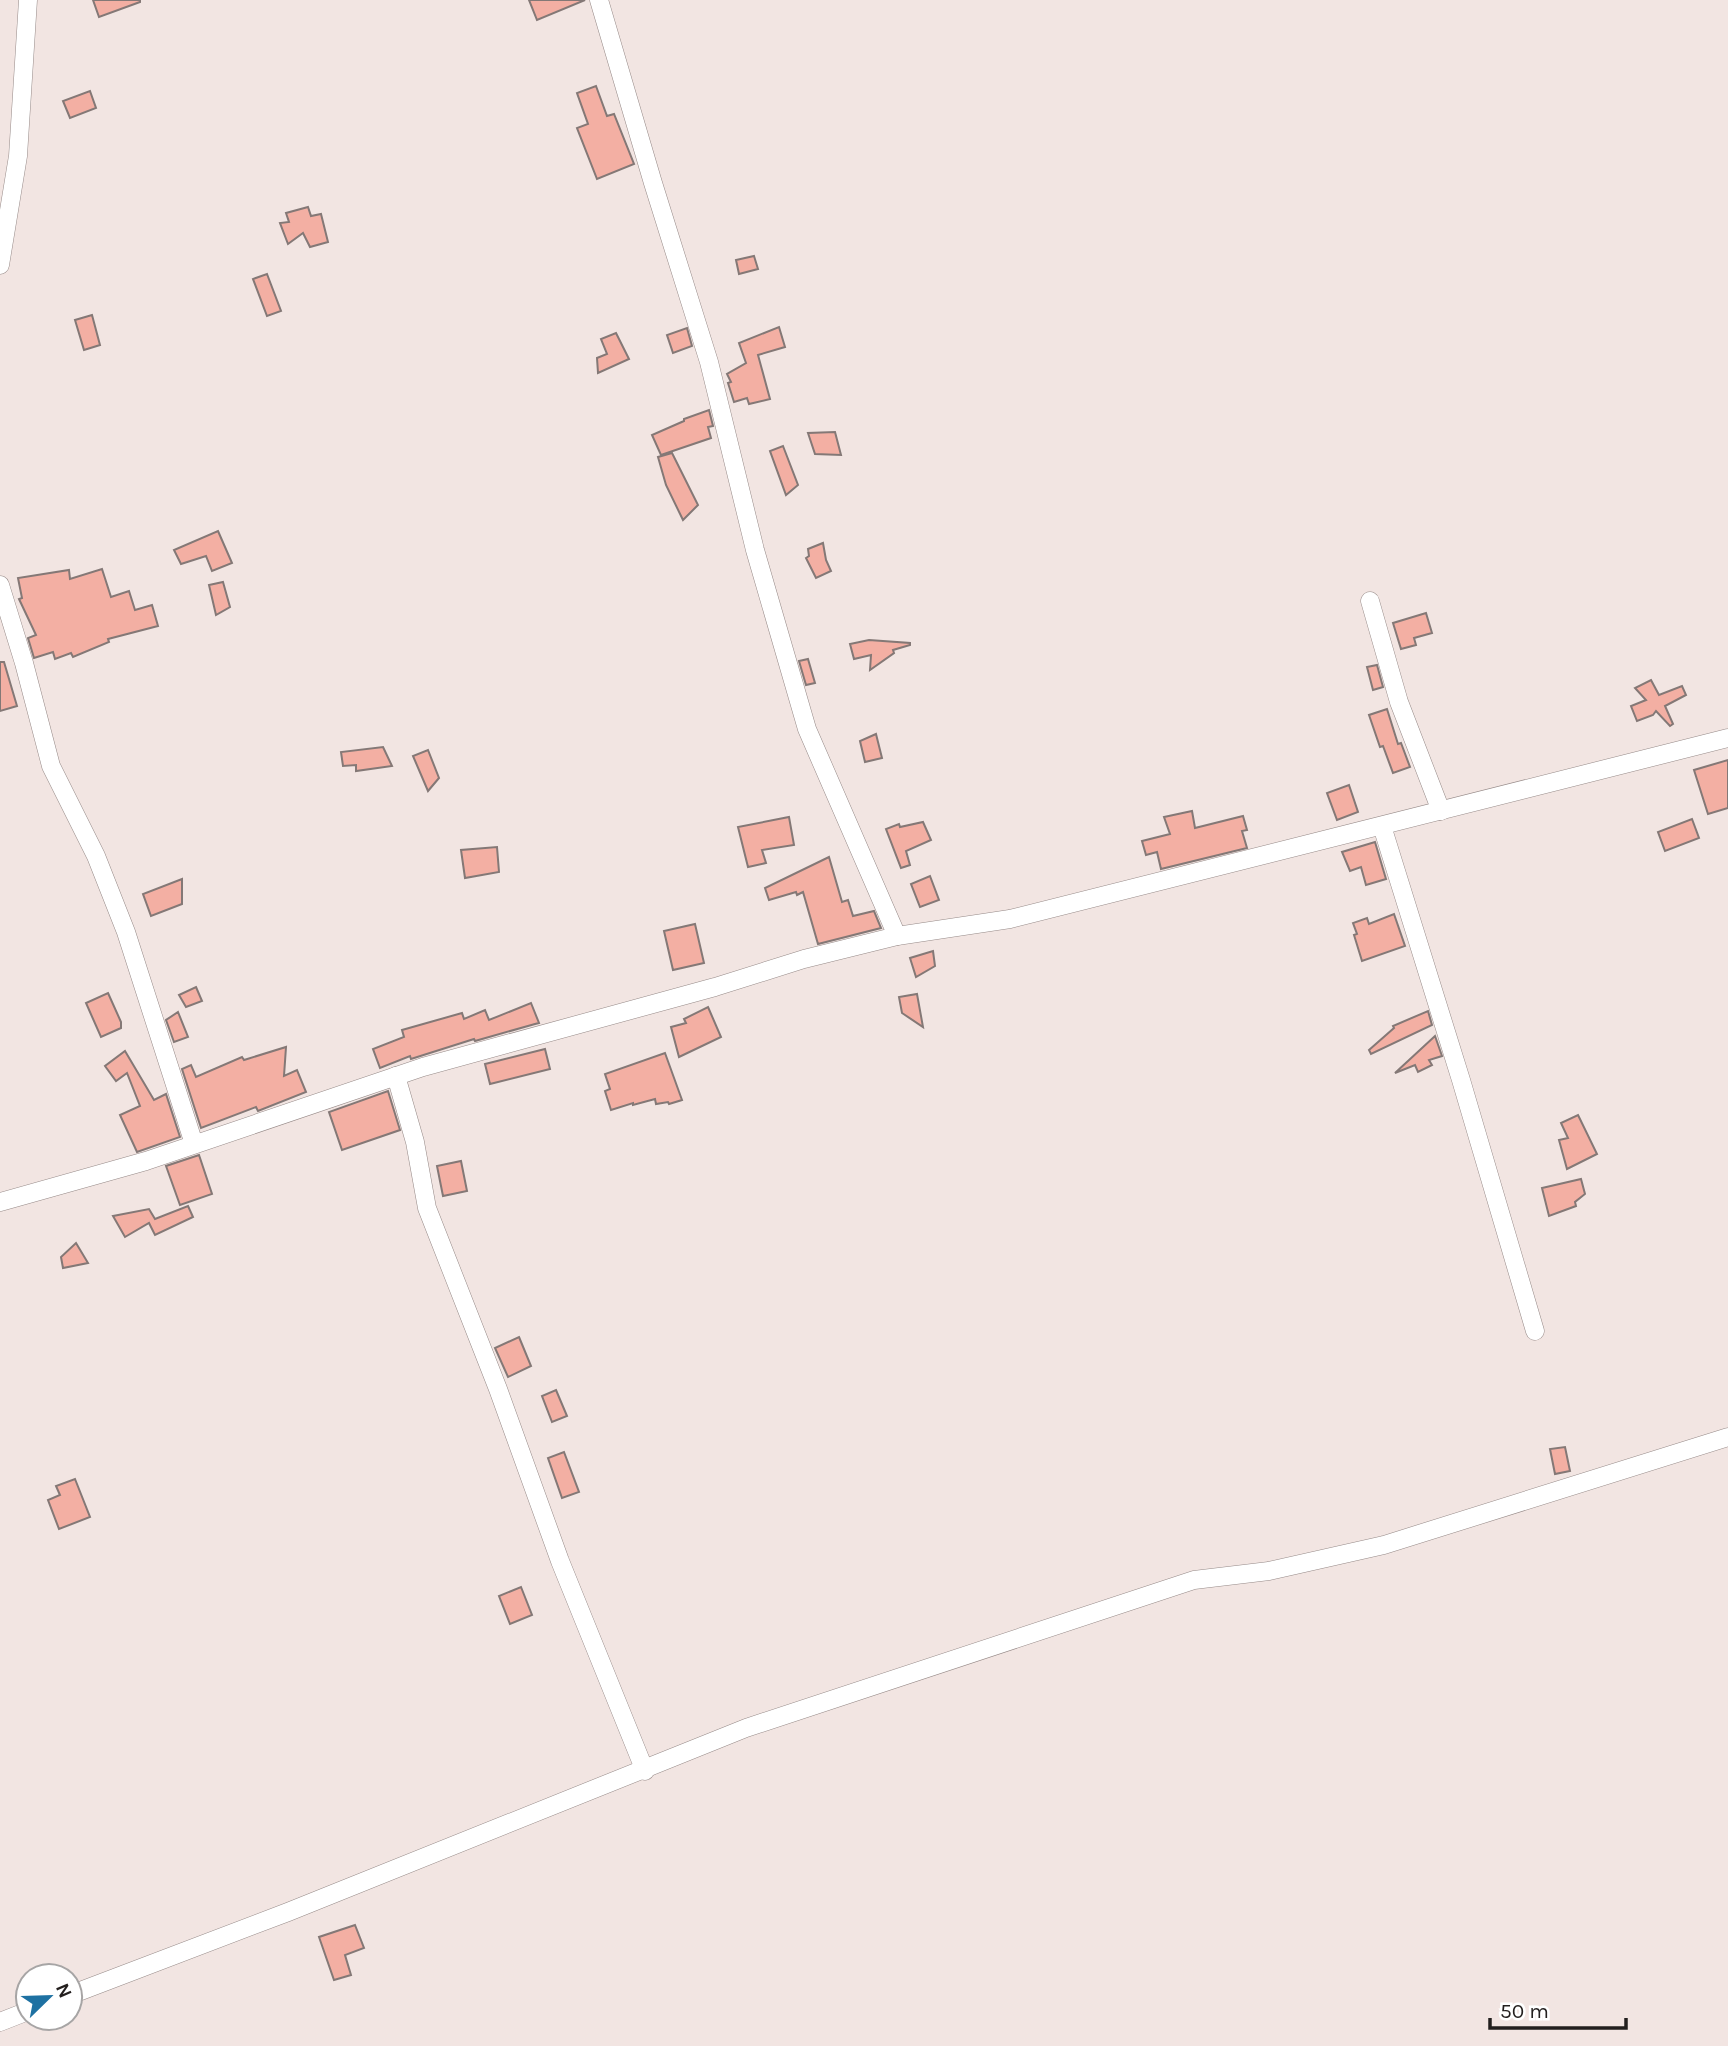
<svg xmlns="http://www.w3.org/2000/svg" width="1728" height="2046" font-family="Karla,sans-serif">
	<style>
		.building { fill: #f3afa3; stroke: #847876; stroke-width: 2 }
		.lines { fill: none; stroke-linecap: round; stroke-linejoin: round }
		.street-casing { stroke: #968a88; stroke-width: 19 }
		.street { stroke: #fff; stroke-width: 18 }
	</style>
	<rect width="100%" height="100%" fill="#f2e5e2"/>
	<!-- building -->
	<g class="building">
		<polygon points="93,0 140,0 140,2 99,17"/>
		<polygon points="529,0 585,0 537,20"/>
		<polygon points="596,86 607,116 614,114 634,164 597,179 577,128 588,124 577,93"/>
		<polygon points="90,91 96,108 70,118 63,101"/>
		<polygon points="308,207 311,216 321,214 328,242 310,247 303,233 288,244 280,223 289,222 286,213"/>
		<polygon points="754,256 758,269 739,274 736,260"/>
		<polygon points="267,274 281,311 267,316 253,279"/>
		<polygon points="92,315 100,345 84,350 75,320"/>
		<polygon points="779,327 785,347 758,355 770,399 749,404 747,398 734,402 728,383 731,382 727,374 746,363 739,343"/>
		<polygon points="687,328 692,346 673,353 667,335"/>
		<polygon points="616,333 629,359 598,373 597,358 607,354 601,339"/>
		<polygon points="709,410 713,426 708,427 711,438 661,455 652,435 684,421 684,419"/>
		<polygon points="835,432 841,455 815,454 808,433"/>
		<polygon points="783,446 798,485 786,495 770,451"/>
		<polygon points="672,453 698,505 683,520 666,485 658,457"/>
		<polygon points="218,531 232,563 212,571 206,556 181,564 174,550"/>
		<polygon points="823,543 826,560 831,571 816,578 806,558 809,556 808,549"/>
		<polygon points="102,569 111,597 129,591 135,610 152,605 158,626 108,639 109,642 73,657 71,653 55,659 53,652 34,658 28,638 36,635 19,599 22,598 18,578 69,570 70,579"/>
		<polygon points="223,582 230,607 216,615 209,585"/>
		<polygon points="1426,613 1432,633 1414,638 1416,645 1401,649 1393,623"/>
		<polygon points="869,640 910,643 910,645 893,650 894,653 870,670 871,655 854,659 850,644"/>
		<polygon points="808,659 815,683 806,685 799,661"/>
		<polygon points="0,662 4,662 17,706 0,711"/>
		<polygon points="1377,665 1383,687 1373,690 1367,667"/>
		<polygon points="1651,680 1659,695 1682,686 1686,695 1665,706 1673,724 1670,726 1656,711 1653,715 1637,721 1631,706 1646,700 1635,688"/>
		<polygon points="1387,709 1398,744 1401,743 1410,767 1393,773 1383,746 1380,747 1369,715"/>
		<polygon points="876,734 882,758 865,762 860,741"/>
		<polygon points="383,747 392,766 356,771 356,765 343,766 341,752"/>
		<polygon points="428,750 439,778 428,791 413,756"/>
		<polygon points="1728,760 1728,808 1708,814 1694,770"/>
		<polygon points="1349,785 1358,812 1337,820 1327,793"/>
		<polygon points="1192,811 1195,828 1243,816 1247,830 1242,831 1247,848 1161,869 1157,852 1146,855 1142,841 1170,834 1164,817"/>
		<polygon points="789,817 794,845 762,850 766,863 748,867 738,827"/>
		<polygon points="1692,819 1699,838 1665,851 1658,832"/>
		<polygon points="923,822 931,840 906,851 910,865 901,868 886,829 899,824 900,827"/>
		<polygon points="1375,842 1386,879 1366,885 1361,867 1350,871 1342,852"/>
		<polygon points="497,847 499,872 465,878 461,850"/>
		<polygon points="829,857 842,902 848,900 853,916 874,911 881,928 818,944 803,892 797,895 796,892 769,900 765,888"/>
		<polygon points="930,876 939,900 920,907 911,884"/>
		<polygon points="182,879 182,904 151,916 143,894"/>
		<polygon points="1394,914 1405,946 1362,961 1354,935 1357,934 1353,923 1367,918 1369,924"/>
		<polygon points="695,924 704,963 673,970 664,931"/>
		<polygon points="933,951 935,966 916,977 910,958"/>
		<polygon points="196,987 202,1001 186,1007 179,995"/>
		<polygon points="108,993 121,1022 121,1028 101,1037 86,1003"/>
		<polygon points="917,994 923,1027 902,1013 899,997"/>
		<polygon points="531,1003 539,1023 535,1024 475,1041 474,1039 411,1059 410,1056 380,1068 373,1049 404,1037 402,1030 462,1013 464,1019 485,1010 489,1020"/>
		<polygon points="708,1007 721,1037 679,1057 671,1027 686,1023 684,1019"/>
		<polygon points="1428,1011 1432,1025 1371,1054 1369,1050 1394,1028 1393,1026"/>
		<polygon points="178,1012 188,1037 174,1042 166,1020"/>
		<polygon points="1435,1036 1442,1056 1429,1060 1432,1065 1418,1072 1415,1065 1395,1073"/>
		<polygon points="286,1047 284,1076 297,1070 306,1092 258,1111 256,1107 201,1128 182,1069 191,1065 196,1077 242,1057 244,1060"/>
		<polygon points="545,1049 550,1069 490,1084 485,1064"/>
		<polygon points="125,1051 154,1100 166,1094 180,1137 137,1152 120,1115 140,1106 127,1073 116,1081 105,1066"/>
		<polygon points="665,1053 682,1100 669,1104 668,1102 656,1104 655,1099 633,1105 633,1103 611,1110 605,1091 610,1089 605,1074"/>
		<polygon points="388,1091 400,1130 342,1150 329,1112"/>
		<polygon points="1578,1115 1597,1154 1567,1169 1559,1140 1568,1138 1561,1123"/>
		<polygon points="199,1155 212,1194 180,1205 166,1166"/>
		<polygon points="461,1161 467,1191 443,1196 437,1166"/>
		<polygon points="1581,1179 1585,1194 1575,1202 1576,1206 1549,1216 1542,1188"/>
		<polygon points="188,1206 193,1217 155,1235 149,1223 125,1237 113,1216 149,1209 155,1219"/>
		<polygon points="76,1243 88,1263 63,1268 61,1257"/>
		<polygon points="519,1337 531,1366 508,1377 495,1348"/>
		<polygon points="556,1390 567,1416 552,1422 542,1396"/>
		<polygon points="1565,1447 1570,1471 1555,1474 1550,1449"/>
		<polygon points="564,1452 579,1492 562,1498 548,1458"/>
		<polygon points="75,1479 90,1517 59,1529 48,1500 60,1495 56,1486"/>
		<polygon points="521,1587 532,1615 510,1624 499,1596"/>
		<polygon points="355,1925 364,1948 345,1955 351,1975 334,1980 319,1937"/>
	</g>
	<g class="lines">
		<!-- street casing -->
		<g class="street-casing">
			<g id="street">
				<polyline points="599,0 653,183 709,362 755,550 807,729 897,936"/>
				<polyline points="0,265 18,156 28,0"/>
				<polyline points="0,585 24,663 51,766 96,856 126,932 194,1144"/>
				<polyline points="1370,601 1399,702 1441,811"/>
				<polyline points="1382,826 1461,1080 1535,1331"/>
				<polyline points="396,1076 415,1142 427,1208 498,1389 560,1561 645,1771"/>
				<polyline points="0,1202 146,1161 423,1067 715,987 804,959 897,936 1010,919 1728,738"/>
				<polyline points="70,1995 288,1912 746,1728 1194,1580 1269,1571 1384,1545 1728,1437"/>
				<polyline points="0,2022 28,2011"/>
			</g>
		</g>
		<!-- street -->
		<use href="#street" class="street"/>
	</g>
	<!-- north arrow -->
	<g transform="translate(49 1997) rotate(67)"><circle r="33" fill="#ffffff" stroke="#a7a5a5" stroke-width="2"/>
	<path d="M0-5L12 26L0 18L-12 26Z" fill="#1e71a2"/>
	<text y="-10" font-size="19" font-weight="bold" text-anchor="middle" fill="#231f1e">N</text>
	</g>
	<!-- scale -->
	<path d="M1490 2018v10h136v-10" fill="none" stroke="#231f1e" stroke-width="3.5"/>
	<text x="1500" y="2018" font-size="21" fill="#231f1e" stroke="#ffffff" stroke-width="5" paint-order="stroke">50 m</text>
</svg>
